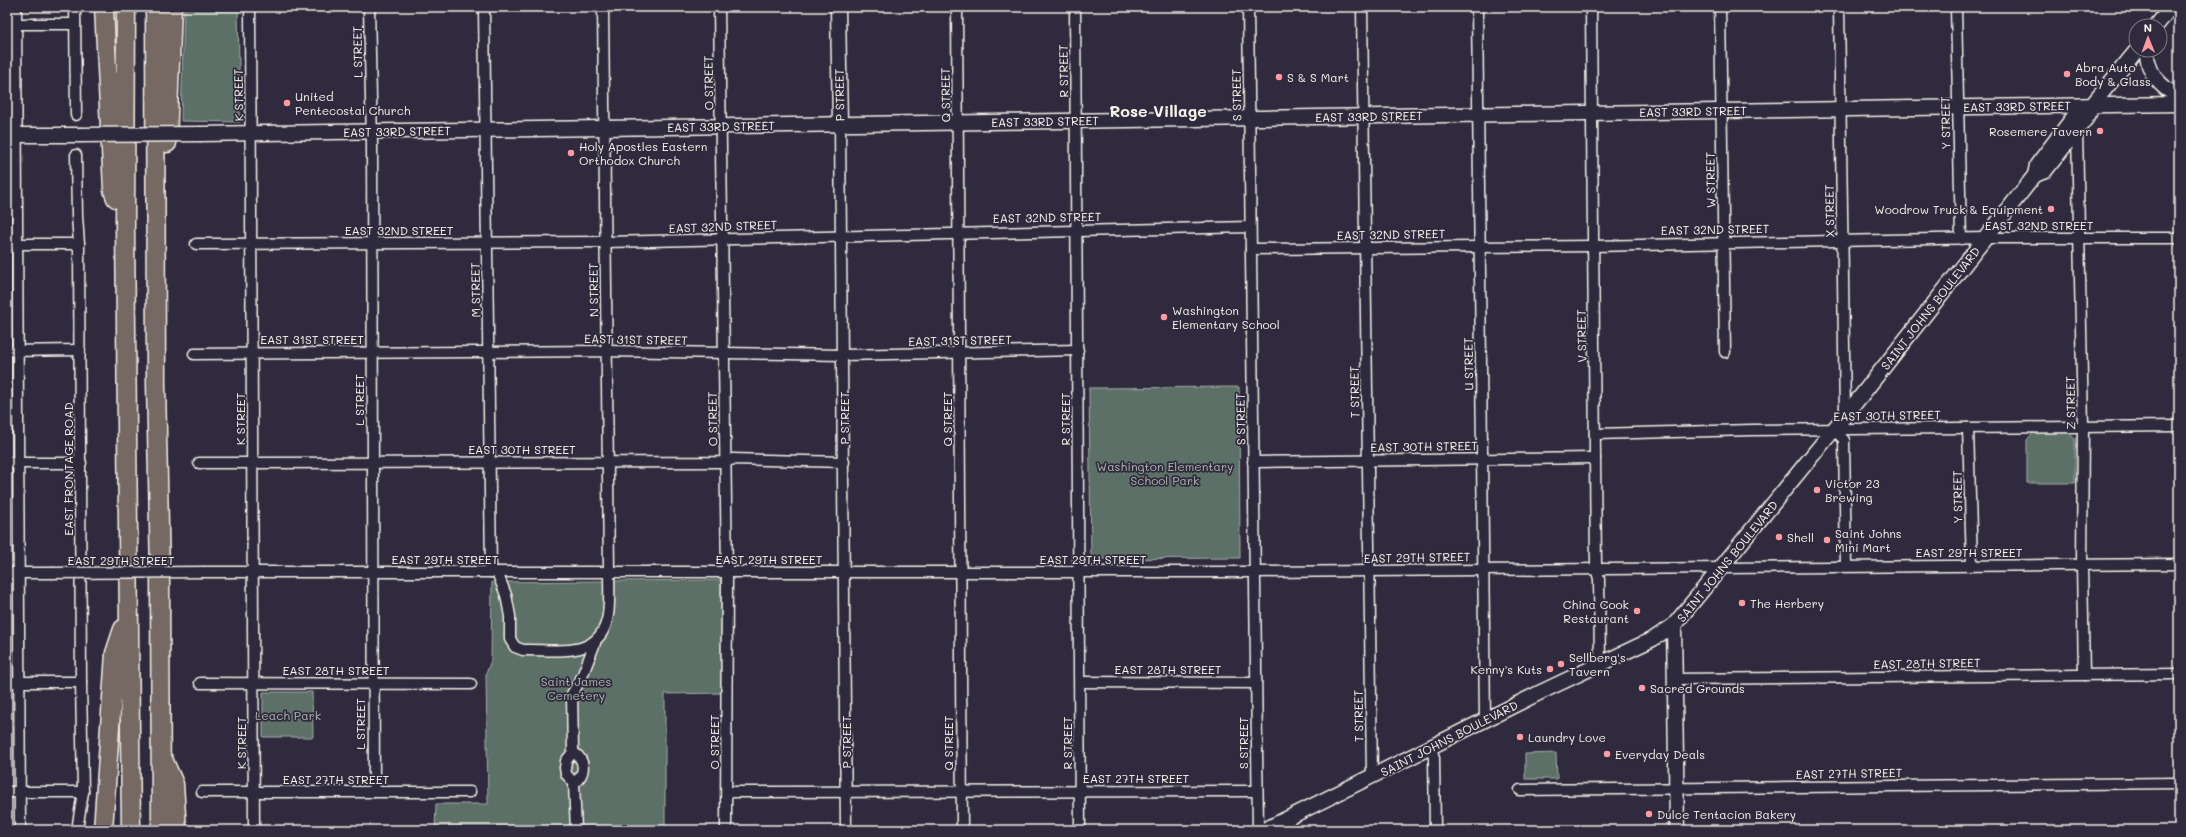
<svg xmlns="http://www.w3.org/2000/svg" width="2186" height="837" font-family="Mali,sans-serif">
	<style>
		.green { fill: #5b6f68; stroke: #a8b0a8 }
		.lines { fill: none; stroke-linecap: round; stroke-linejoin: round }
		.street-casing { stroke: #f4f1e8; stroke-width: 13 }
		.secondary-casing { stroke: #f4f1e8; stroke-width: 17 }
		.highway-casing { stroke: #f4f1e8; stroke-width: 21 }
		.street { stroke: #2f2a3d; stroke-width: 10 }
		.secondary { stroke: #2f2a3d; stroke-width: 14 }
		.highway { stroke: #766964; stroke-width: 18 }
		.street-bridge-casing { stroke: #f4f1e8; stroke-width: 13; stroke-linecap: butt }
		.secondary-bridge-casing { stroke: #f4f1e8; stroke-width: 17; stroke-linecap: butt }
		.street-bridge { stroke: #2f2a3d; stroke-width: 10 }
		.secondary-bridge { stroke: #2f2a3d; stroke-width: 14 }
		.poi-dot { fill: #ff9aa2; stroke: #2f2a3d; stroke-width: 1.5 }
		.labels { text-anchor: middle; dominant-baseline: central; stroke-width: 3.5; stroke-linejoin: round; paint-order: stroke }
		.street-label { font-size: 12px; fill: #f4f1e8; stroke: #2f2a3d }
		.poi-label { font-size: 12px; fill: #f4f1e8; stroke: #2f2a3d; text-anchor: start }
		.park-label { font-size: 12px; fill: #afb6ae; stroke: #2f2a3d }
		.district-label { font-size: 16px; font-weight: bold; fill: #f4f1e8; stroke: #2f2a3d }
	</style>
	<rect width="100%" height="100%" fill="#2f2a3d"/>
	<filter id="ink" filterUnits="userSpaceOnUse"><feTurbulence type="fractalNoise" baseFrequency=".025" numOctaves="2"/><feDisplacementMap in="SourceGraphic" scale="8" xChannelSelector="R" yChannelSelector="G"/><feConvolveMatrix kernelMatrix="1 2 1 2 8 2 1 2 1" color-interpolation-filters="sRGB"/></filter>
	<g filter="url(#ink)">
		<!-- green -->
		<g class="green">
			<polygon points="184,7 238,7 240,122 181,121"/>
			<polygon points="1239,387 1240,558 1091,559 1089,388"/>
			<polygon points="2066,431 2075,439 2075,483 2027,483 2027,440 2033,433"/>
			<polygon points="721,580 722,693 665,694 665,830 435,830 436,804 488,804 486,674 491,660 492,582"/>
			<polygon points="263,692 312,692 313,737 263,737"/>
			<polygon points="1556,753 1557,779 1525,779 1525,754"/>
		</g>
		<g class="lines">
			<!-- street casing -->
			<g class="street-casing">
				<g id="street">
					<polyline points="16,7 20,830"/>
					<polyline points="75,7 76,115"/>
					<polyline points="250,7 254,830"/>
					<polyline points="369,7 372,144 374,792"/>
					<polyline points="484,7 491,572"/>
					<polyline points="719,7 727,573 726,830"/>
					<polyline points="957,7 962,830"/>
					<polyline points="1075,7 1080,830"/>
					<polyline points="1248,7 1258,830"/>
					<polyline points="1362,7 1372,777"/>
					<polyline points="1477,7 1485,720"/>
					<polyline points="1591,7 1596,568 1599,579 1600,665"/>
					<polyline points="1720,7 1725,352"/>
					<polyline points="1839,7 1845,415"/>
					<polyline points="1956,7 1961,239"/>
					<polyline points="7,24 75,24"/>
					<polyline points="840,124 846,830"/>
					<polyline points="2077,130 2083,427 2082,565 2084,675"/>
					<polyline points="76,155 77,216 79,244 81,682 83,792 77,830"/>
					<polyline points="7,244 79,244"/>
					<polyline points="196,244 606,242 1250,227"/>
					<polyline points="1251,249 1593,246 1985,238 2179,238"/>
					<polyline points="7,351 80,350"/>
					<polyline points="194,354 607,351 843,355 1078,350"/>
					<polyline points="1968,428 1972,565"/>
					<polyline points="1834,429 1844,440 1846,566"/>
					<polyline points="1595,434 1752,430 2179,426"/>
					<polyline points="1253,462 1595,458"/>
					<polyline points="7,463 81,463"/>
					<polyline points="199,463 725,462 733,459 844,462"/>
					<polyline points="204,572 1255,572 2179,564"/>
					<path d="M497,572l9,23 4,21v23l5,8 8,3c34,-1 78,10 85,-35 2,-14 1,-29 1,-43l-6,-565"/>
					<polyline points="7,573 51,573"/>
					<polyline points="1675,679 2179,674"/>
					<polyline points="7,682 81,682"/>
					<polyline points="1080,682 1256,683"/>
					<polyline points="200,683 471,684"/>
					<polyline points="1431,747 1434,758 1435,830"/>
					<path d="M573,752c13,8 13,22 1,31"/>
					<polyline points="1520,790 2179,783"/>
					<polyline points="7,792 83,792"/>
					<polyline points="202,792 470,792"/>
					<polyline points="727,792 1257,791"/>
					<polyline points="576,830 574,783 566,774 565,768 566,761 573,752 572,694 581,679 595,643"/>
				</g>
			</g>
			<!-- secondary casing -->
			<g class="secondary-casing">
				<g id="secondary">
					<polyline points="838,7 840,124"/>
					<polyline points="2156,26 2171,7"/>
					<path d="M2147,50c-1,21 13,38 32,46"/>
					<polyline points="201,134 2179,104"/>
					<polyline points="7,135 79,135"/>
					<polyline points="2035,175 2045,171 2088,116 2092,105 2137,50"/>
					<polyline points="1674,625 1677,830"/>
					<polyline points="1264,830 1541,692 1653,639 1674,625 1861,396 2035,175 2037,165 2075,115 2092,105"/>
				</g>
			</g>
			<!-- highway casing -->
			<g class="highway-casing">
				<g id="highway">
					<polyline points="104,7 113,190 116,198"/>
					<polyline points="126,7 125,227 131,830"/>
					<polyline points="155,7 156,384 160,573 161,830"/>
					<polyline points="167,143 172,7"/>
					<polyline points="163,759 174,784 177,830"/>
					<polyline points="103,830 115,653 123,629"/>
				</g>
			</g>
			<!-- street -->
			<use href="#street" class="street"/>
			<!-- secondary -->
			<use href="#secondary" class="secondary"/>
			<!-- highway -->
			<use href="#highway" class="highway"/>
			<!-- street-bridge casing -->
			<g class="street-bridge-casing">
				<polyline id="street-bridge" points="51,573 204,572"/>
			</g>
			<!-- secondary-bridge casing -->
			<g class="secondary-bridge-casing">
				<polyline id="secondary-bridge" points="79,135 201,134"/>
			</g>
			<!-- street-bridge -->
			<use href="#street-bridge" class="street-bridge"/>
			<!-- secondary-bridge -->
			<use href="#secondary-bridge" class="secondary-bridge"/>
		</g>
	</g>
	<!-- markers -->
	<g class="poi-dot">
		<circle cx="2067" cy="74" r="4"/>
		<circle cx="1279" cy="77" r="4"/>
		<circle cx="287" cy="103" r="4"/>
		<circle cx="2100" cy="131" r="4"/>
		<circle cx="571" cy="153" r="4"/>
		<circle cx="2051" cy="209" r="4"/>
		<circle cx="1164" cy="317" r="4"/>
		<circle cx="1817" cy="490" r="4"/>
		<circle cx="1779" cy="537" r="4"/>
		<circle cx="1827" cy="540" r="4"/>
		<circle cx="1742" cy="603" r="4"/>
		<circle cx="1637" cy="611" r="4"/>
		<circle cx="1561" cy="664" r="4"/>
		<circle cx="1550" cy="669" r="4"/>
		<circle cx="1642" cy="688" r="4"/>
		<circle cx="1520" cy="737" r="4"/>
		<circle cx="1607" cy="754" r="4"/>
		<circle cx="1649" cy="814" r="4"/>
	</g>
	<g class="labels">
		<!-- street labels -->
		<g class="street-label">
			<text transform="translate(357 52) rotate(-91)">L STREET</text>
			<text transform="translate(1063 71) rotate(-91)">R STREET</text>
			<text transform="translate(708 83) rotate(-91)">O STREET</text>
			<text transform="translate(238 95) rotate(-91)">K STREET</text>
			<text transform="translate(839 95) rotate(-91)">P STREET</text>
			<text transform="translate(945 95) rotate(-91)">Q STREET</text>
			<text transform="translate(1236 95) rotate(-91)">S STREET</text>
			<text transform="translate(2017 106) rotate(-1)">EAST 33RD STREET</text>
			<text transform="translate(1693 111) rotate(-1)">EAST 33RD STREET</text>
			<text transform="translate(1369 116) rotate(-1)">EAST 33RD STREET</text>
			<text transform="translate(1045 121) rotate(-1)">EAST 33RD STREET</text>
			<text transform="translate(1945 123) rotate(-91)">Y STREET</text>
			<text transform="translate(721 126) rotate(-1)">EAST 33RD STREET</text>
			<text transform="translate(397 131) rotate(-1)">EAST 33RD STREET</text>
			<text transform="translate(1710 180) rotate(-91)">W STREET</text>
			<text transform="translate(1829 211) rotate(-91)">X STREET</text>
			<text transform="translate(1047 217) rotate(-1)">EAST 32ND STREET</text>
			<text x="2039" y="225">EAST 32ND STREET</text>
			<text transform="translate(723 226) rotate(-2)">EAST 32ND STREET</text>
			<text transform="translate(1715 229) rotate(-1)">EAST 32ND STREET</text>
			<text x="399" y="230">EAST 32ND STREET</text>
			<text transform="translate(1391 234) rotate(-1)">EAST 32ND STREET</text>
			<text transform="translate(475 290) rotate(-91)">M STREET</text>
			<text transform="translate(593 290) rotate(-91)">N STREET</text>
			<text transform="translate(1930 308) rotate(-52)">SAINT JOHNS BOULEVARD</text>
			<text transform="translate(1581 336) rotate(-91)">V STREET</text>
			<text x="312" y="339">EAST 31ST STREET</text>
			<text transform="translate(636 339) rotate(1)">EAST 31ST STREET</text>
			<text transform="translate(960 340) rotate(-1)">EAST 31ST STREET</text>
			<text transform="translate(1468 364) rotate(-91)">U STREET</text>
			<text transform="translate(1354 392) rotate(-91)">T STREET</text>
			<text transform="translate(359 400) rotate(-90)">L STREET</text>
			<text transform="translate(2070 403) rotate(-91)">Z STREET</text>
			<text transform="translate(1887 415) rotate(-1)">EAST 30TH STREET</text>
			<text transform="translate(844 418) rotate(-90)">P STREET</text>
			<text transform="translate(240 419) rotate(-90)">K STREET</text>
			<text transform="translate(712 419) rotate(-91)">O STREET</text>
			<text transform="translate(947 419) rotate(-90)">Q STREET</text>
			<text transform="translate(1065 419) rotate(-90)">R STREET</text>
			<text transform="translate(1240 419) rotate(-91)">S STREET</text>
			<text transform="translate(1424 446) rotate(-1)">EAST 30TH STREET</text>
			<text x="522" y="449">EAST 30TH STREET</text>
			<text transform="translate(68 469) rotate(-90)">EAST FRONTAGE ROAD</text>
			<text transform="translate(1957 497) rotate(-91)">Y STREET</text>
			<text x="1969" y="552">EAST 29TH STREET</text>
			<text transform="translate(1417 557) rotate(-1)">EAST 29TH STREET</text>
			<text x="445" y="559">EAST 29TH STREET</text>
			<text x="769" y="559">EAST 29TH STREET</text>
			<text x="1093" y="559">EAST 29TH STREET</text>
			<text x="121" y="560">EAST 29TH STREET</text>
			<text transform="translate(1727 561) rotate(-51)">SAINT JOHNS BOULEVARD</text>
			<text transform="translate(1927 663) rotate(-1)">EAST 28TH STREET</text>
			<text x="1168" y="669">EAST 28TH STREET</text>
			<text x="336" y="670">EAST 28TH STREET</text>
			<text transform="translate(1358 716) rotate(-91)">T STREET</text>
			<text transform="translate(360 724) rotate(-90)">L STREET</text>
			<text transform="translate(1449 738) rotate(-27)">SAINT JOHNS BOULEVARD</text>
			<text transform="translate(714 742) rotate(-90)">O STREET</text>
			<text transform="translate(846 742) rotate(-90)">P STREET</text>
			<text transform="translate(241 743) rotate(-90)">K STREET</text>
			<text transform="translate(948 743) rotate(-90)">Q STREET</text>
			<text transform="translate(1067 743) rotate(-90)">R STREET</text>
			<text transform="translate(1243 743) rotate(-90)">S STREET</text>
			<text transform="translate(1849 773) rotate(-1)">EAST 27TH STREET</text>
			<text x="1136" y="778">EAST 27TH STREET</text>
			<text x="336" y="779">EAST 27TH STREET</text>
		</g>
		<!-- poi labels -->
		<g class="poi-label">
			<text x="2075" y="67">Abra Auto<tspan x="2075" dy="14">Body &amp; Glass</tspan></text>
			<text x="1287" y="77">S &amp; S Mart</text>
			<text x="295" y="96">United<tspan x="295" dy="14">Pentecostal Church</tspan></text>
			<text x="2092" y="131" text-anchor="end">Rosemere Tavern</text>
			<text x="579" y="146">Holy Apostles Eastern<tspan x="579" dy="14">Orthodox Church</tspan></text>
			<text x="2043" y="209" text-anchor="end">Woodrow Truck &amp; Equipment</text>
			<text x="1172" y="310">Washington<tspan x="1172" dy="14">Elementary School</tspan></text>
			<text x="1825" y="483">Victor 23<tspan x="1825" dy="14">Brewing</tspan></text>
			<text x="1835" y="533">Saint Johns<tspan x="1835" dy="14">Mini Mart</tspan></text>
			<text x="1787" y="537">Shell</text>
			<text x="1750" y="603">The Herbery</text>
			<text x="1629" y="604" text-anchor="end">China Cook<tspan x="1629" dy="14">Restaurant</tspan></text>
			<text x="1569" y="657">Sellberg's<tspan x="1569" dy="14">Tavern</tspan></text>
			<text x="1542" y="669" text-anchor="end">Kenny's Kuts</text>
			<text x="1650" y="688">Sacred Grounds</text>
			<text x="1528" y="737">Laundry Love</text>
			<text x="1615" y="754">Everyday Deals</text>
			<text x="1657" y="814">Dulce Tentacion Bakery</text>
		</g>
		<!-- park labels -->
		<g class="park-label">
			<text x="1165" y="466">Washington Elementary<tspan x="1165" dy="14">School Park</tspan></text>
			<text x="576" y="681">Saint James<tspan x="576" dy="14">Cemetery</tspan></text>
			<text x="288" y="715">Leach Park</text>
		</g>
		<!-- district labels -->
		<g class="district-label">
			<text x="1158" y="110">Rose Village</text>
		</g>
	</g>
	<!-- margin -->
	<rect width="2186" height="837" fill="none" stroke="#2f2a3d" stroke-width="24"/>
	<rect x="12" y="12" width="2162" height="813" fill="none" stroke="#f4f1e8" stroke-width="1.5" filter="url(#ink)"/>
	<!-- north arrow -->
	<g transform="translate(2148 38) rotate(359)"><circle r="19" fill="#2f2a3d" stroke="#7e7a81"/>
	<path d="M0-3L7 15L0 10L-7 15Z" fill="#ff9aa2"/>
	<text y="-6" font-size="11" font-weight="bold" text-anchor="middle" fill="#f4f1e8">N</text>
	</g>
</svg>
